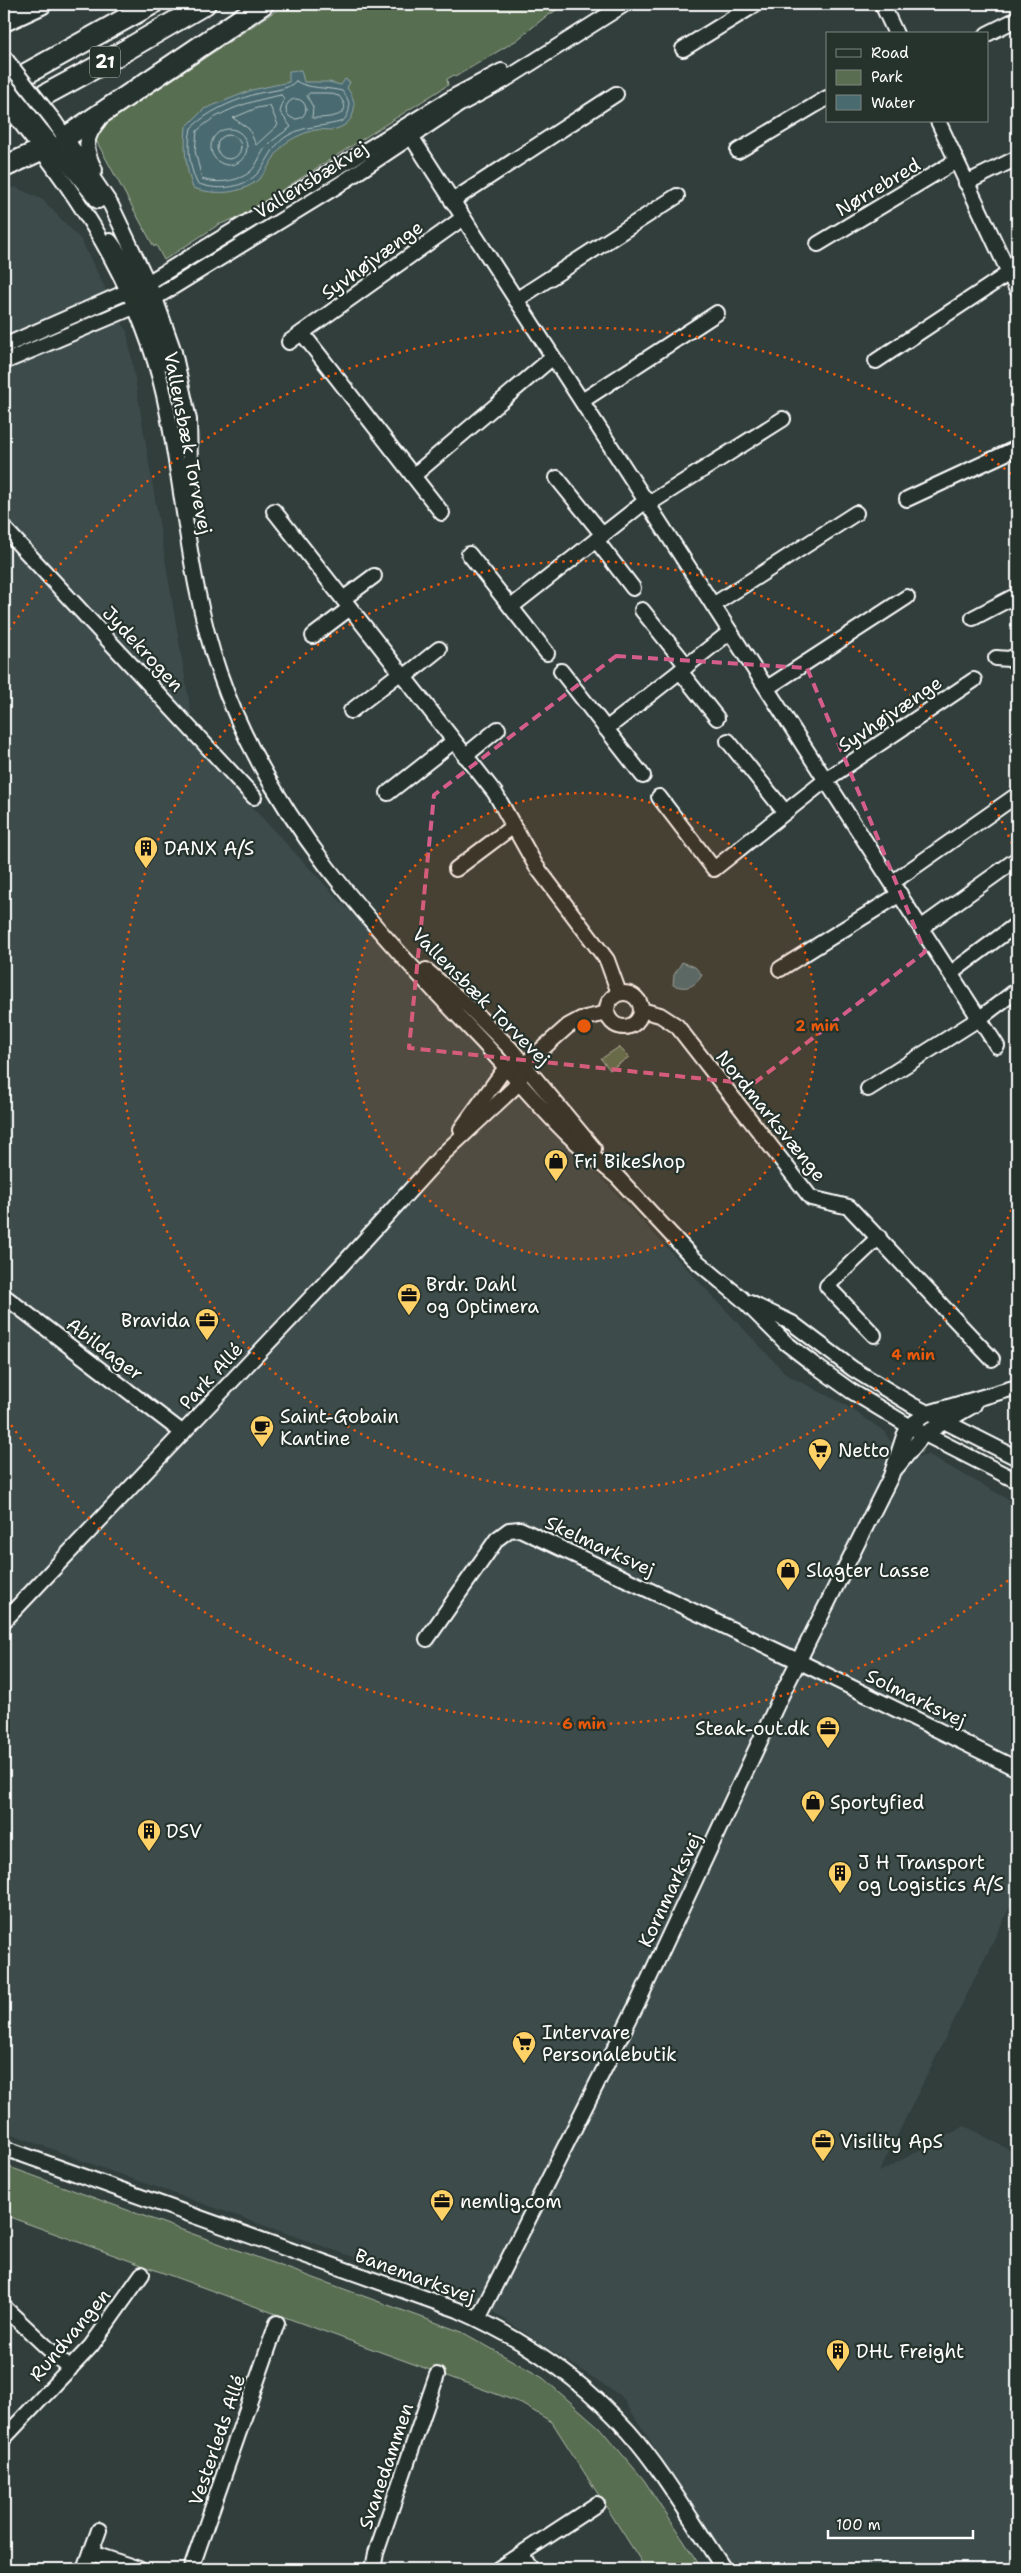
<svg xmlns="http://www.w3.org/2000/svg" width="1021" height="2573" font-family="'Shantell Sans',sans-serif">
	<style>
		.built { fill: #3e4c4c }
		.green { fill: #596e51; stroke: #acb6a8 }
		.water { fill: #496b70; stroke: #92a6a9 }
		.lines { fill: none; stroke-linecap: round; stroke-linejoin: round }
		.shore { stroke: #b6c4c6; stroke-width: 1 }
		.minor-casing { stroke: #fff; stroke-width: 18 }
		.highway-casing { stroke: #fff; stroke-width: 24 }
		.minor { stroke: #26332d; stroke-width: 14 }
		.highway { stroke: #26332d; stroke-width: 20 }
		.minor-bridge-casing { stroke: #fff; stroke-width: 18; stroke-linecap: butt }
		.minor-bridge { stroke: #26332d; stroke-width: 14 }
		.marked { fill: none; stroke: #d45d8c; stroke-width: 4; stroke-dasharray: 10 6; stroke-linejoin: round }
		.ring { fill: none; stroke: #e8590c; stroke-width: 2.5; stroke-dasharray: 2.5 5 }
		.labels { text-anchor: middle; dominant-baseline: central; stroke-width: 4.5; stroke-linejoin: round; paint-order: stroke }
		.shield { fill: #26332d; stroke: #bec2c0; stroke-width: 1 }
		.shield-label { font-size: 18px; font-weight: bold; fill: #fff }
		.street-label { font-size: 19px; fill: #fff; stroke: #26332d }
		.poi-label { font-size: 19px; fill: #fff; stroke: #26332d; text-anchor: start }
		.centre { fill: #e8590c; stroke: #26332d; stroke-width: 2.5 }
		.ring-label { font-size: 15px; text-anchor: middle; font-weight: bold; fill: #e8590c; stroke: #26332d; stroke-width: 4.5; stroke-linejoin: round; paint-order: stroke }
	</style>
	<rect width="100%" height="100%" fill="#313e3b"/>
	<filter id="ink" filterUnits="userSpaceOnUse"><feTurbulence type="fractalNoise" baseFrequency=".02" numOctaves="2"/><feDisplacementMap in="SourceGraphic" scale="10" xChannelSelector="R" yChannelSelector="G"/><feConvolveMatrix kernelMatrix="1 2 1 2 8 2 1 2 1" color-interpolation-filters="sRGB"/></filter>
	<g filter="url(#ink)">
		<!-- built -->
		<polygon class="built" points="15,187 43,200 81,240 127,332 197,749 787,1375 842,1403 884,1431 890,1441 919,1457 928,1455 1017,1504 1017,1893 879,2172 965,2126 1017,2154 1017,2569 734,2569 621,2396 475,2300 102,2168 4,2131 4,193"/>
		<!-- green -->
		<g class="green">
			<polygon points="286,4 566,4 544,18 517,40 455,77 454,75 447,79 448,85 241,216 218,225 164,260 156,245 154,247 92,133"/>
			<polygon points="619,1047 629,1057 610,1070 601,1059"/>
			<polygon points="4,2165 462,2332 543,2378 599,2427 644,2480 702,2569 646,2569 552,2422 518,2402 4,2215"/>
		</g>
		<!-- water -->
		<g class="water">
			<path d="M301,70l3,12h25l12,3 4,-6 5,3 -3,6c14,17 7,39 -16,42 -5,0 -10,-1 -16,0 -9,2 -20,7 -28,12 -13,10 -17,26 -28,37 -18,16 -45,16 -66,9 -8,-22 -9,-39 -7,-61l18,-18 48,-19 37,-8v-11z"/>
			<path d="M682,962l13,5 7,8c-7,12 -16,15 -29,10l1,-10z"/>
		</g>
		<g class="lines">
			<!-- shore -->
			<g class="shore">
				<path d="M296,81c11,8 31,6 46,10 9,10 10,20 1,30 -21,7 -38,3 -59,17 -13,10 -17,26 -28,37 -15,14 -41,16 -59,8 -8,-17 -10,-36 -6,-55 18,-17 37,-25 61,-33 15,-5 34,-3 44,-14z"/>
				<path d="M310,93h18l11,3c19,22 -15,22 -27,22l1,-11 -6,-11z"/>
				<path d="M281,95l3,3 -4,14 11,15c-9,7 -18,12 -25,20 -6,7 -8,17 -15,24 -12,11 -35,13 -49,8l-7,-28 2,-20c22,-21 54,-30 84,-36z"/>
				<circle cx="296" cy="109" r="10"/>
				<polygon points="270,106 278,125 256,145 249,129 233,118 257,108"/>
				<circle cx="229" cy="147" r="18"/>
				<circle cx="229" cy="147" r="12"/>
			</g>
			<!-- minor casing -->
			<g class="minor-casing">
				<g id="minor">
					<polyline points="882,4 896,34"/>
					<polyline points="987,34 1017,19"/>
					<polyline points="683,49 756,4"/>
					<polyline points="54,121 111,205 155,298 174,352 189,420 191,511"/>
					<polyline points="938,121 1017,290"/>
					<polyline points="405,127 997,1046"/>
					<polyline points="40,129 98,201"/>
					<path d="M29,134c61,78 113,164 135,261 20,92 24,188 55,277 51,148 156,257 262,368 29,31 56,65 87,95 15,14 31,27 47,40"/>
					<polyline points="738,151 827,98"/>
					<path d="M95,170c-11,-21 -11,-32 4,-50"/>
					<polyline points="966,183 1017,158"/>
					<polyline points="452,201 616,94"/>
					<path d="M110,241c10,12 26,43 36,51"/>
					<polyline points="818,244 956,161"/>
					<polyline points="139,299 144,303 168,363"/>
					<polyline points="516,300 677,196"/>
					<polyline points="302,333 442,513"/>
					<polyline points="289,342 463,218"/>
					<polyline points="4,346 149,282 455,96 502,71"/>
					<polyline points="876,361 1009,273"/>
					<polyline points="4,362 155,298 337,186 460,104 503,81 625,4"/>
					<polyline points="582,401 717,313"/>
					<polyline points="413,476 553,357"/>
					<polyline points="557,478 603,535"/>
					<polyline points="907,499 1017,448"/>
					<polyline points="650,503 783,419"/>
					<polyline points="274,511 495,793 536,866 607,960 619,993"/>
					<polyline points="4,528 254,797"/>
					<polyline points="596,540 633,588"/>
					<polyline points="469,554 547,653"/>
					<polyline points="343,599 374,576"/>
					<polyline points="713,605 856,513"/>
					<polyline points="511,607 647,500"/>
					<polyline points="642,610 687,666"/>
					<polyline points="973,618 1017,595"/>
					<polyline points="313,636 350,608"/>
					<polyline points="996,658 1009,659 1017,655"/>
					<polyline points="561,671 643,776"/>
					<polyline points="680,671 717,718"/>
					<polyline points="404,677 439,649"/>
					<polyline points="767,688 907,597"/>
					<polyline points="351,711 400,673"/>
					<polyline points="606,729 730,632"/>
					<polyline points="728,741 785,812"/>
					<polyline points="465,756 498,729"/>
					<polyline points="388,793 454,741"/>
					<polyline points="659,797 714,869 827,779 974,680"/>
					<polyline points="456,869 512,827"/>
					<polyline points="893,882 1017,795"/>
					<polyline points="922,927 1017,859"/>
					<polyline points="780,969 900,894"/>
					<polyline points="426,970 469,1007 510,1048 594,1149"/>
					<polyline points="951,973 1017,924"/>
					<circle cx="624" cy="1010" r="17"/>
					<polyline points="641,1010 660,1015 677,1026 811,1198 849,1207 992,1359"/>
					<polyline points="524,1065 568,1026 581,1019 607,1013"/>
					<polyline points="868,1089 980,1018 1017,990"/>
					<polyline points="461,1129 501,1074 507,1068 514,1067"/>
					<polyline points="609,1168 693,1258 741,1298 786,1343 816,1366 851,1391 909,1426 1017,1481"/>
					<polyline points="4,1296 183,1433"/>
					<polyline points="750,1303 792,1323 853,1369 912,1405 1017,1458"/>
					<polyline points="874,1335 827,1286 879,1237"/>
					<polyline points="897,1467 924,1434 974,1405"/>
					<polyline points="4,1621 342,1265 443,1154 519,1083 521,1075"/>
					<polyline points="427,1639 497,1539 509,1530 520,1529 792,1658 1017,1769"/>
					<path d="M4,2148l454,162c66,29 123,68 171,122 36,41 64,92 95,137"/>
					<polyline points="4,2307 70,2369"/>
					<polyline points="478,2319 639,2000 781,1696 891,1476 904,1436 909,1426 928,1413 1017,1387"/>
					<polyline points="4,2438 91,2346 142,2274"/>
					<polyline points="91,2553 139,2569"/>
					<polyline points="521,2554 531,2569"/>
					<polyline points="85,2569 99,2530"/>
					<polyline points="191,2569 277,2323"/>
					<polyline points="373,2569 376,2553 437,2375"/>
					<polyline points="498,2569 597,2504"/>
				</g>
			</g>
			<!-- highway casing -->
			<g class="highway-casing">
				<g id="highway">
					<polyline points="4,21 41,4"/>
					<polyline points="4,86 152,4"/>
					<polyline points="4,117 102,64 205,4"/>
					<polyline points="66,137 263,4"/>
					<polyline points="4,167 41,150"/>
				</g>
			</g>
			<!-- minor -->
			<use href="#minor" class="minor"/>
			<!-- highway -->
			<use href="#highway" class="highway"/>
			<!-- minor-bridge casing -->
			<g class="minor-bridge-casing">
				<g id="minor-bridge">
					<polyline points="4,57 54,121"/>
					<polyline points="4,83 40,129"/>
					<polyline points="4,101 29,134"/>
				</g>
			</g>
			<!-- minor-bridge -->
			<use href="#minor-bridge" class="minor-bridge"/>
		</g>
	</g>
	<!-- marked area -->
	<path class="marked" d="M616,656l191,12 118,284 -172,132 -344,-36 25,-253z"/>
	<!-- distance rings -->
	<circle cx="584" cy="1026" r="233" fill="#e8590c" fill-opacity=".12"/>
	<g class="ring">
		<circle cx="584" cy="1026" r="233"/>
		<path d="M1017 1196A465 465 0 1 1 1017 856"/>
		<path d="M1014 1576A698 698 0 0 1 5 1416M5 636A698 698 0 0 1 1014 476"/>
	</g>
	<!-- icons -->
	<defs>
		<g id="building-pin" transform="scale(1.25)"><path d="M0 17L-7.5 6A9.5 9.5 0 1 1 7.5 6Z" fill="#ffd166" stroke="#26332d"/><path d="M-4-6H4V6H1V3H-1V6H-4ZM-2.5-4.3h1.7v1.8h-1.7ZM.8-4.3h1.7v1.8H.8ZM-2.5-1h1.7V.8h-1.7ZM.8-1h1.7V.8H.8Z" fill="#111"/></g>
		<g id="shop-pin" transform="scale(1.25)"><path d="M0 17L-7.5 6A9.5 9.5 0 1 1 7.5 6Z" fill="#ffd166" stroke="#26332d"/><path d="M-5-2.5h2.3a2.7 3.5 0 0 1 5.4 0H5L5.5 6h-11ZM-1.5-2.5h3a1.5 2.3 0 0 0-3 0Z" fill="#111"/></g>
		<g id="office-pin" transform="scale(1.25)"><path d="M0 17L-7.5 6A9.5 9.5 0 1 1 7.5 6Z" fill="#ffd166" stroke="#26332d"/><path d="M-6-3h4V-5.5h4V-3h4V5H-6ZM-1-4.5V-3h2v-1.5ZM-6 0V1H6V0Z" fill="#111"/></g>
		<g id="cafe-pin" transform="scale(1.25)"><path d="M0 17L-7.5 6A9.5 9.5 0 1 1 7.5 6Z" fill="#ffd166" stroke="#26332d"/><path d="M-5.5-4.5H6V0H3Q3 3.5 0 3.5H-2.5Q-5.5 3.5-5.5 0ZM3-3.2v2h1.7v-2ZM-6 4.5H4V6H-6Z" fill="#111"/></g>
		<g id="supermarket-pin" transform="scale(1.25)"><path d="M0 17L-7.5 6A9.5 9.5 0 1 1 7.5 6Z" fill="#ffd166" stroke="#26332d"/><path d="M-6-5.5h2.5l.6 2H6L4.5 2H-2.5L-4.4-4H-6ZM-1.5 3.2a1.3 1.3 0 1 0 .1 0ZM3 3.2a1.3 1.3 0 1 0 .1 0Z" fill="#111"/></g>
	</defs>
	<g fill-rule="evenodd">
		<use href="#building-pin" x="146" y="848"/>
		<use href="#shop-pin" x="556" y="1161"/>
		<use href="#office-pin" x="409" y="1295"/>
		<use href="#office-pin" x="207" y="1320"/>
		<use href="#cafe-pin" x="262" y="1427"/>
		<use href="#supermarket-pin" x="820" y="1450"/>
		<use href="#shop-pin" x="788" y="1570"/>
		<use href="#office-pin" x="828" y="1728"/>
		<use href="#shop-pin" x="813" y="1802"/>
		<use href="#building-pin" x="149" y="1831"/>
		<use href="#building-pin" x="840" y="1873"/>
		<use href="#supermarket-pin" x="524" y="2043"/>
		<use href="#office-pin" x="823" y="2141"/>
		<use href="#office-pin" x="442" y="2201"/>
		<use href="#building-pin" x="838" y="2351"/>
	</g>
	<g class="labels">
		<!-- shield labels -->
		<rect class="shield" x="90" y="46.5" width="30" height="31" rx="4"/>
		<g class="shield-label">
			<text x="105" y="62">21</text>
		</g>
		<!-- street labels -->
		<g class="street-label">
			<text transform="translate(311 180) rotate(-32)">Vallensbækvej</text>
			<text transform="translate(878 187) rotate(-31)">Nørrebred</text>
			<text transform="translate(372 260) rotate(-36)">Syvhøjvænge</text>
			<text transform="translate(188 443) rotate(79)">Vallensbæk Torvevej</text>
			<text transform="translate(143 649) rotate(47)">Jydekrogen</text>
			<text transform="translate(890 714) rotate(-34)">Syvhøjvænge</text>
			<text transform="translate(481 997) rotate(45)">Vallensbæk Torvevej</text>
			<text transform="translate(771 1116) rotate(51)">Nordmarksvænge</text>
			<text transform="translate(105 1349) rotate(37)">Abildager</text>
			<text transform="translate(211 1376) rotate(-47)">Park Allé</text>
			<text transform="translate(600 1546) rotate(25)">Skelmarksvej</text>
			<text transform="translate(916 1698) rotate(26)">Solmarksvej</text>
			<text transform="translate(670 1890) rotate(-65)">Kornmarksvej</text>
			<text transform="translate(415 2276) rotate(20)">Banemarksvej</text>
			<text transform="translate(70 2335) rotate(-50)">Rundvangen</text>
			<text transform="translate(217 2440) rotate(-71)">Vesterleds Allé</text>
			<text transform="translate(386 2466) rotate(-71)">Svanedammen</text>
		</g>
		<!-- poi labels -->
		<g class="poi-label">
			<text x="164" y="848">DANX A/S</text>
			<text x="574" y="1161">Fri BikeShop</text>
			<text x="426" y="1284">Brdr. Dahl<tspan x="426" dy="22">og Optimera</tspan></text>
			<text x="190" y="1320" text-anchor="end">Bravida</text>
			<text x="280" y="1416">Saint-Gobain<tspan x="280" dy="22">Kantine</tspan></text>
			<text x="838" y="1450">Netto</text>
			<text x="806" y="1570">Slagter Lasse</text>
			<text x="810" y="1728" text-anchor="end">Steak-out.dk</text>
			<text x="830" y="1802">Sportyfied</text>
			<text x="166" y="1831">DSV</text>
			<text x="858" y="1862">J H Transport<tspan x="858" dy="22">og Logistics A/S</tspan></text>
			<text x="542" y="2032">Intervare<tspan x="542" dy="22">Personalebutik</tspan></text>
			<text x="840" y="2141">Visility ApS</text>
			<text x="460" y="2201">nemlig.com</text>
			<text x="856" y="2351">DHL Freight</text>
		</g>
	</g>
	<circle cx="584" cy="1026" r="8" class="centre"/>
	<g class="ring-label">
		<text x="817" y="1031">2 min</text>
		<text x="913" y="1360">4 min</text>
		<text x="584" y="1729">6 min</text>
	</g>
	<!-- margin -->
	<rect width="1021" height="2573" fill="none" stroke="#26332d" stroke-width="20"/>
	<rect x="10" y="10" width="1001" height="2553" fill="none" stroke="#fff" stroke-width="2" filter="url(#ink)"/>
	<!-- legend -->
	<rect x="826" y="32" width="162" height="90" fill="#26332d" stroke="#7d8581"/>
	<rect x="836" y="49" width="25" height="8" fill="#26332d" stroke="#7d8581"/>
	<text x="871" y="58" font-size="15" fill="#ffffff">Road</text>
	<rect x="836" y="70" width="25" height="15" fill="#596e51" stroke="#7d8581"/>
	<text x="871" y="82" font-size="15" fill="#ffffff">Park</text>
	<rect x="836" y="95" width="25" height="15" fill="#496b70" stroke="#7d8581"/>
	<text x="871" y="108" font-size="15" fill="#ffffff">Water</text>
	<!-- scale -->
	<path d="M828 2530v8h145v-8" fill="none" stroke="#ffffff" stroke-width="2.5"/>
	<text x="836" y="2530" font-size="15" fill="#ffffff" stroke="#26332d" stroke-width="4" paint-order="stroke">100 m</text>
</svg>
